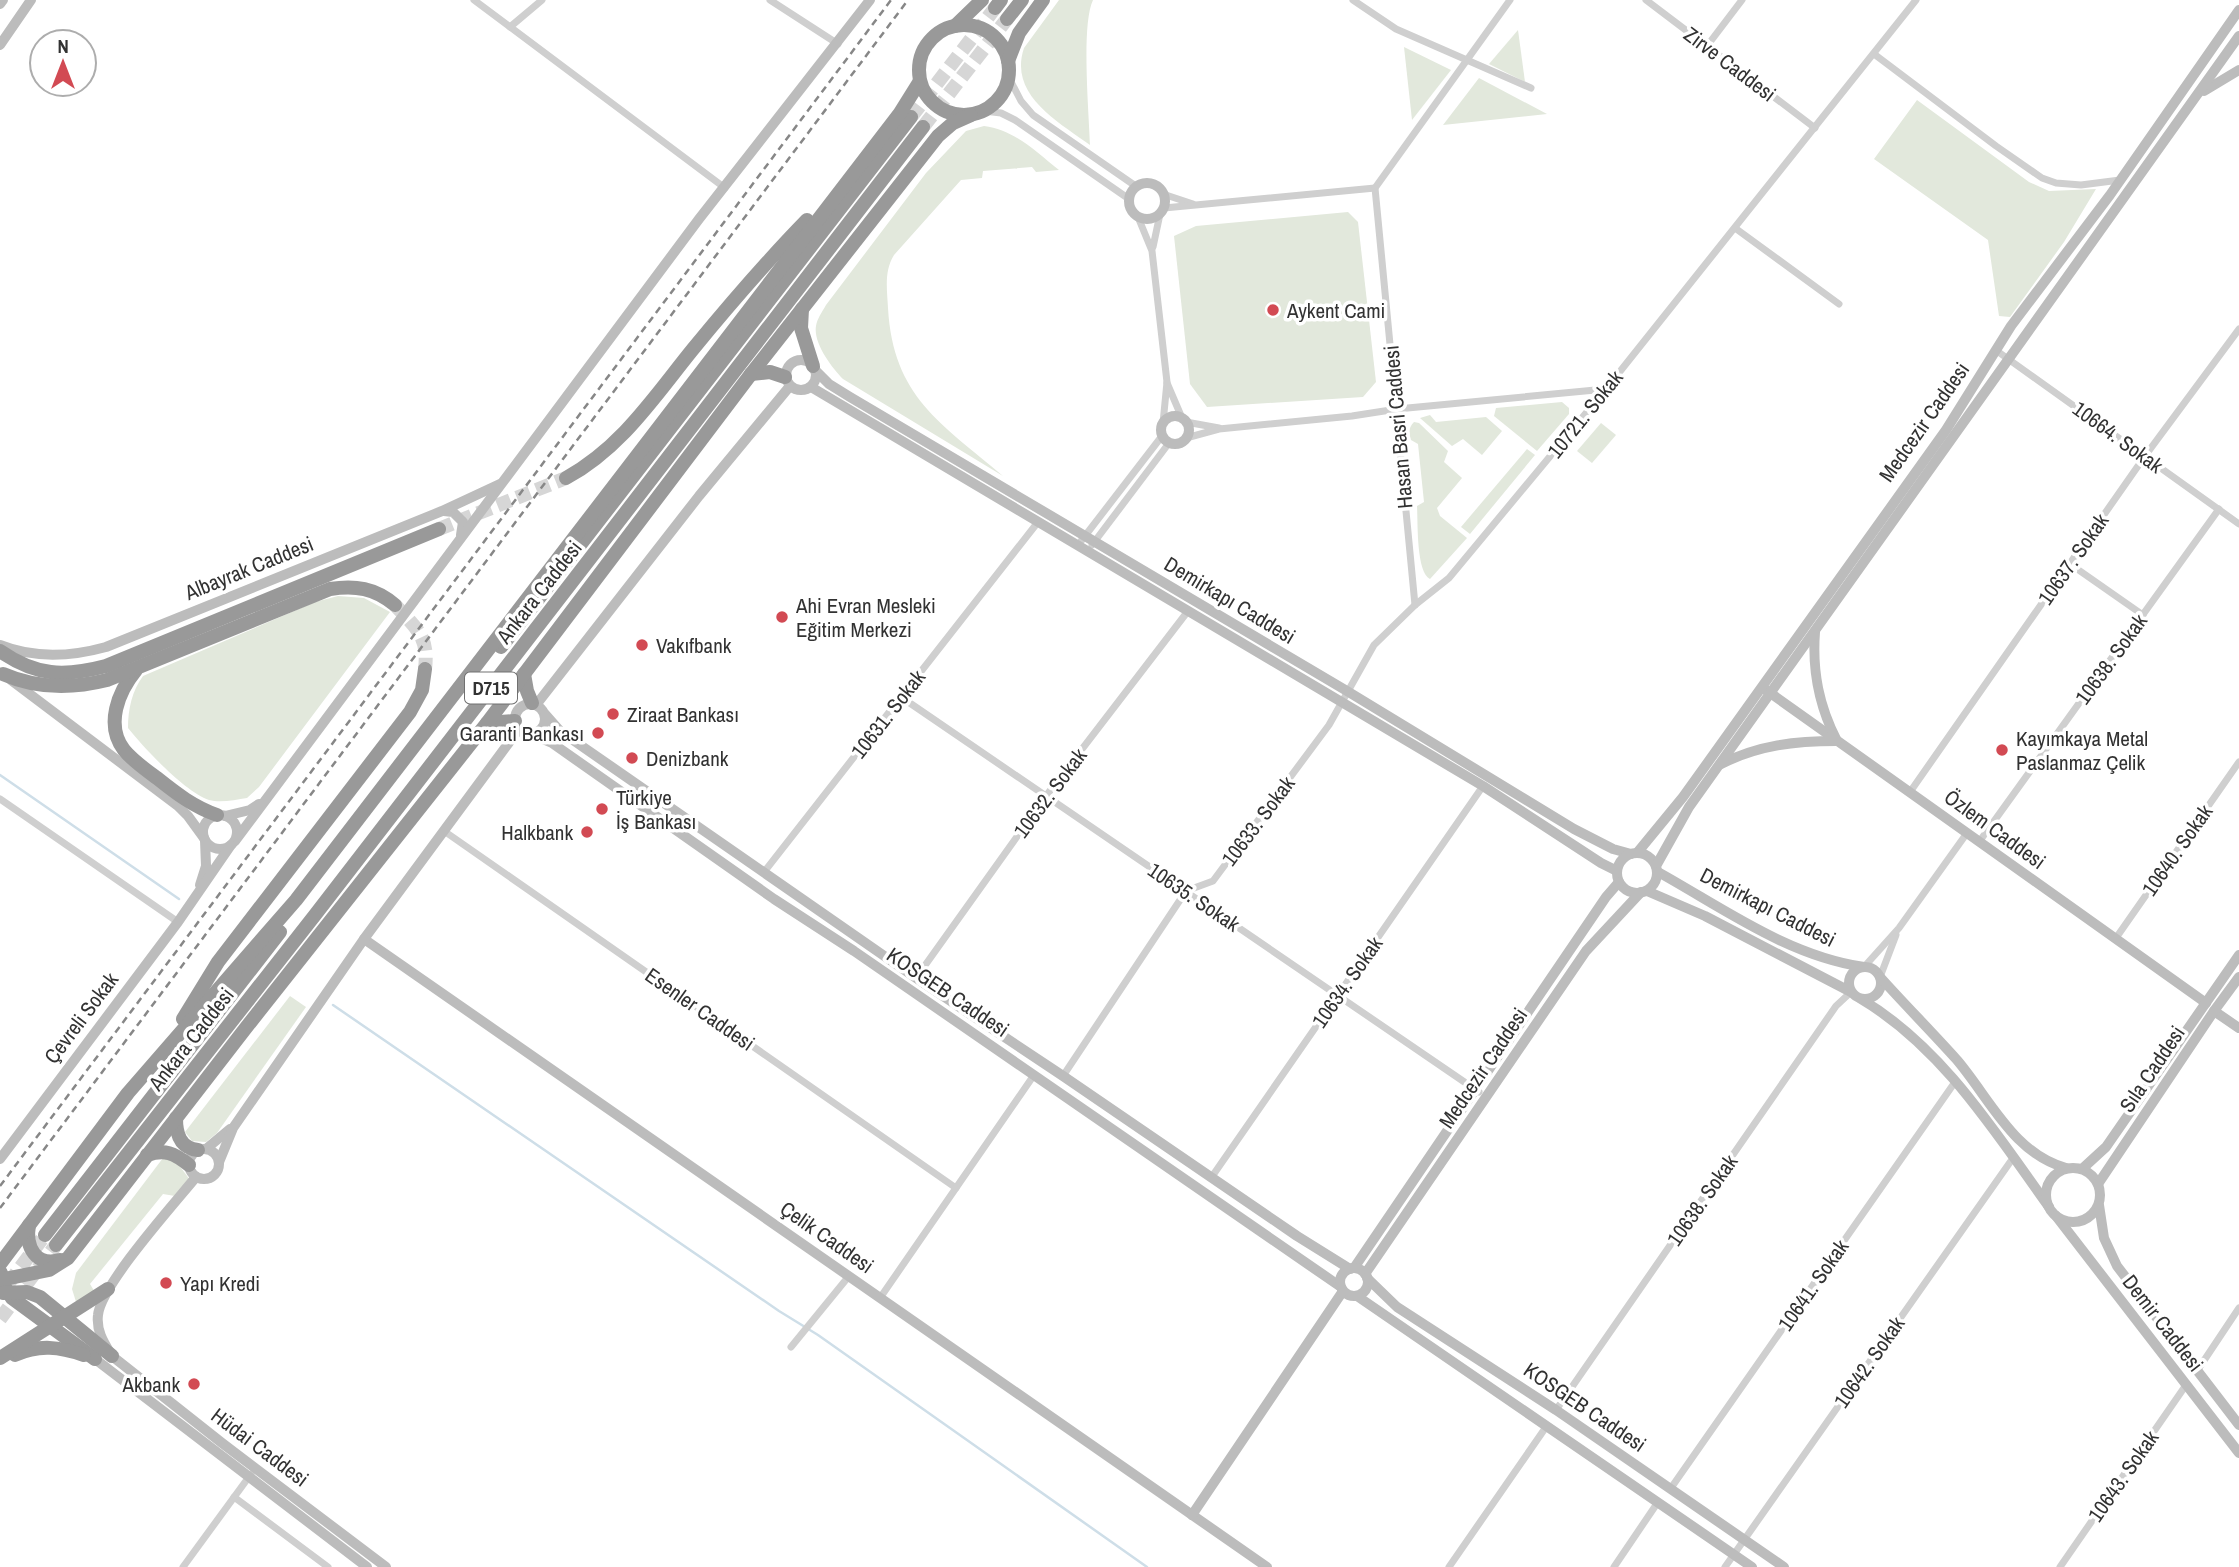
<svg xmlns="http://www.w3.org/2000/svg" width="2239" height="1567" font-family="'Archivo Narrow',sans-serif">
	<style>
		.green { fill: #e2e8dc }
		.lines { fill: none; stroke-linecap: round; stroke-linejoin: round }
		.stream { stroke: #cedee8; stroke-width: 2.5 }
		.highway-tunnel { stroke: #d6d6d6; stroke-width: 14; stroke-dasharray: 14 7; stroke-linecap: butt }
		.street { stroke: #cfcfcf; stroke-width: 7 }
		.secondary { stroke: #bcbcbc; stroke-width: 10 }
		.highway { stroke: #999; stroke-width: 14 }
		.rail { stroke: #878787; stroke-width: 2.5; stroke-dasharray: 7 5; stroke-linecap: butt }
		.poi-dot { fill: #d24a53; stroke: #fff; stroke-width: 2.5 }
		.labels { text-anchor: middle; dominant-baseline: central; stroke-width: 7; stroke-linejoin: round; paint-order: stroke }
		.shield { fill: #fff; stroke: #707070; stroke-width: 2 }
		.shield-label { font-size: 19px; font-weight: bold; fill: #323232 }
		.street-label { font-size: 21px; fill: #323232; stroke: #fff }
		.poi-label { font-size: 21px; fill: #323232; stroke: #fff; text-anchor: start }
	</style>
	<rect width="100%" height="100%" fill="#fff"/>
	<!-- green -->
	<g class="green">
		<path d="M1059,0h34c-12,25 -4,113 -3,145 -31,-23 -82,-50 -66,-97z"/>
		<polygon points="1518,30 1525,82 1489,64"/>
		<polygon points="1404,47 1451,70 1412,120"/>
		<polygon points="1479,78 1547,114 1443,125"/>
		<polygon points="1917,100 2029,182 2049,191 2096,189 2064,242 2010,317 1999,316 1988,240 1874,159"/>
		<path d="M984,126c31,4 52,26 75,44l-23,2 -4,-5 -49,4 -1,7 -21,2 -67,75c-10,16 -7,34 -6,53 5,89 53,115 115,168l-160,-97c-11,-11 -30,-36 -27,-53 1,-7 6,-14 10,-21l100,-132 40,-42z"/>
		<polygon points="1348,212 1358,222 1376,382 1363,397 1207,407 1190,384 1174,236 1196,226"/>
		<polygon points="1562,402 1569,408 1569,414 1537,451 1494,416 1496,408"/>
		<polygon points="1430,415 1436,422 1486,417 1502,431 1482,455 1463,439 1452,446 1420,418"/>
		<path d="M1414,422l5,1 29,28 -4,11 18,16 -25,30 3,8 27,22 -37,41c-14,-7 -12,-57 -13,-73l7,-4 -6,-58 -7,-4c-2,-7 -3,-12 3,-18z"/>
		<polygon points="1601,423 1616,435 1592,463 1577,451"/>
		<polygon points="1527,449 1535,455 1470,534 1461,527"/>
		<path d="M338,596l26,2 26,14 -131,175 -12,11c-12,2 -27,5 -38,2 -24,-8 -65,-52 -81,-72 0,-19 4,-37 15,-52l172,-74z"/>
		<polygon points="290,996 306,1007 217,1133 206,1142 192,1141 185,1132"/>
		<polygon points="163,1158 176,1161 190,1180 175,1196 163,1194 90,1284 96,1294 77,1305 72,1289 76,1273"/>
	</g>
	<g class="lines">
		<!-- stream -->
		<g class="stream">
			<polyline points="0,775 179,899"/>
			<polyline points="333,1005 779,1311 818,1335 1147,1567"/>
		</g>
		<!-- highway-tunnel -->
		<g class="highway-tunnel">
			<polyline points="911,117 995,8"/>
			<polyline points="923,127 1007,19"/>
			<polyline points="439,529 566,478"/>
			<path d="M395,605c21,23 34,31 30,64"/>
			<polyline points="8,1284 45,1235"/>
			<polyline points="0,1319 56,1245"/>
		</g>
		<!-- street -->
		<g class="street">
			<polyline points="474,0 725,188"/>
			<polyline points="770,0 838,44"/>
			<polyline points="1353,0 1396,29 1531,88"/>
			<polyline points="1646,0 1815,128"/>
			<polyline points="510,27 542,0"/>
			<polyline points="1707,46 1742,0"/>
			<polyline points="1874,54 1996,146 2042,178 2056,183 2081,185 2120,180"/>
			<polyline points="1008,76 1021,101 1033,115 1137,187"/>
			<polyline points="984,111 1001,113 1015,120 1129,199"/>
			<polyline points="1163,194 1193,204"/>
			<polyline points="1164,208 1375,188"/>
			<polyline points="1138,217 1152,251 1167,382 1163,423"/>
			<polyline points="1735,228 1839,304"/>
			<polyline points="1153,247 1160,214"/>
			<polyline points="1997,351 2239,524"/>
			<polyline points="1167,383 1182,418"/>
			<polyline points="1186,422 1219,428"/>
			<polyline points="1186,438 1219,429 1352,416 1397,409 1606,389"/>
			<polyline points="1078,545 1162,436"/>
			<polyline points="1092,545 1169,443"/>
			<polyline points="2070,564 2143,615"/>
			<polyline points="1415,605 1375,188 1510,0"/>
			<polyline points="901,697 1479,1092"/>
			<polyline points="1910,792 2145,456 2239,329"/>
			<polyline points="0,799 178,922"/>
			<polyline points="444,831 956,1188"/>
			<polyline points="1979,842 2219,509"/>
			<polyline points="764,872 1038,522"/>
			<polyline points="2116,938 2239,762"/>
			<polyline points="1864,967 1899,928 1967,833"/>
			<polyline points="1880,977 1896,935"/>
			<polyline points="916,978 1046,796 1188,611"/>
			<polyline points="1063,1076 1186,891 1213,881 1329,725 1374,645 1415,605 1449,578 1606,389 1916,0"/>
			<polyline points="1211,1178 1483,786"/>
			<polyline points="880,1298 1034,1075"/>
			<polyline points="791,1347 849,1276"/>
			<polyline points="2197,1371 2239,1308"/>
			<polyline points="1556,1410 1836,1006 1851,992"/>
			<polyline points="1671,1488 1955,1082"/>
			<polyline points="234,1497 328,1567"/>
			<polyline points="183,1567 251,1474"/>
			<polyline points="1449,1567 1546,1427"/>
			<polyline points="1614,1567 1658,1502"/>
			<polyline points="1725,1567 2013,1158"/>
			<polyline points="2060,1567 2186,1385"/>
		</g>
		<!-- secondary -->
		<g class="secondary">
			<polyline points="0,4 3,0"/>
			<polyline points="0,45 31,0"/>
			<polyline points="2204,91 2239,70"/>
			<circle cx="1147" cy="201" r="18"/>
			<circle cx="801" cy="375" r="15"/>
			<polyline points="815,370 829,384 850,397 1347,691 1574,829 1613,849 1631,854"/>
			<polyline points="811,387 1483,786 1601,863 1617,871"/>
			<circle cx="1175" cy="430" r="14"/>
			<polyline points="444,511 453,512 463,522 461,535"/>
			<path d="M0,645c35,14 70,12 106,2l336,-136 58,-27"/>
			<polyline points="11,680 178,806 188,816 204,838"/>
			<polyline points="1766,690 2206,1003"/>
			<circle cx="530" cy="719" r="15"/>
			<polyline points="536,705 699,496 790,386"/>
			<polyline points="545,714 560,731 916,978 1063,1076 1297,1236 1350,1269"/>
			<polyline points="531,734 552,743 774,899 854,951 1341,1287"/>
			<path d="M1721,764c38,-19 74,-23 116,-23 -18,-35 -25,-69 -22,-109"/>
			<circle cx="220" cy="832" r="17"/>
			<polyline points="225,816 250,810 259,804"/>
			<polyline points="235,841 699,219 870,0"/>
			<polyline points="1637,853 1683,797 1946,430 2011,326 2110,195 2239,10"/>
			<circle cx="1637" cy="873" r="20"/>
			<polyline points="1656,866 1689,807 2239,36"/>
			<path d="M1658,872c65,36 130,84 206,95"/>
			<polyline points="200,885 206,866 205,840"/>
			<polyline points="1647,891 1705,916 1851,992"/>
			<polyline points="364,939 1267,1567"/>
			<circle cx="1865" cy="983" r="16"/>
			<path d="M1880,977c25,28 52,55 77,83 33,39 57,94 109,108"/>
			<path d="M1861,999c81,48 134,133 188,208"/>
			<polyline points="2214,1011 2239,1028"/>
			<circle cx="204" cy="1164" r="15"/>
			<polyline points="206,1149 230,1129"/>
			<polyline points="0,1159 178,922 231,845"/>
			<polyline points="219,1162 233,1128 364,939 519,729"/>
			<circle cx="2073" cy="1195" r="27"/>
			<polyline points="2082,1169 2106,1147 2239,955"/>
			<path d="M196,1177c-22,27 -95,108 -98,138 -2,16 6,28 14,41l110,87 164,124"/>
			<polyline points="2098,1184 2214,1011 2239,977"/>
			<polyline points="2099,1205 2104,1238 2117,1266 2239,1425"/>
			<polyline points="2056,1216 2239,1453"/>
			<polyline points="1354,1268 1606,897 1619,882"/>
			<circle cx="1354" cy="1282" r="14"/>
			<polyline points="1365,1274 1586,951 1641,892"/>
			<polyline points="1367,1278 1397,1307 1556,1410 1784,1567"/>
			<polyline points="1357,1296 1752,1567"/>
			<polyline points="95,1359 367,1567"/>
			<polyline points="1192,1515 1343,1291"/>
		</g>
		<!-- highway -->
		<g class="highway">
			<polyline points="995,8 1001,0"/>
			<polyline points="1007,19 1022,0"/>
			<circle cx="964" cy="70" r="45"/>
			<polyline points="955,26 982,0"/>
			<polyline points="1008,61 1019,33 1043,0"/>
			<polyline points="802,309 801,328 813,366"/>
			<polyline points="751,374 770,372 785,377"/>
			<path d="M566,478c56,-31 88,-81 127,-129 37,-45 74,-88 114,-129"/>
			<polyline points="501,647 911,117"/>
			<path d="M0,651c36,25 64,26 106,15l333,-137"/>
			<path d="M136,670c-18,22 -31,55 -12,80 9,11 22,20 33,28 20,16 37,29 60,37"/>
			<path d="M3,674c34,15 68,15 104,6l223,-91c25,-4 45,-1 65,16"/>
			<polyline points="524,674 527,691 532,703"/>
			<polyline points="487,723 515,721"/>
			<polyline points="183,1019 218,962 410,712 422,690 425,669"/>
			<path d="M176,1118c0,16 4,30 22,32"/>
			<path d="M147,1155c18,-6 27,-2 42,10"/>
			<path d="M29,1225c-4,22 7,42 31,35"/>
			<polyline points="45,1235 280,932"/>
			<polyline points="56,1245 315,915 923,127"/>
			<polyline points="0,1264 128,1093 296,900 900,113 920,81"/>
			<polyline points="1,1273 4,1286 12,1298 95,1359"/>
			<polyline points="0,1280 49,1270 68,1258 245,1029 487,723 751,374 938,136 953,123 971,115"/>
			<polyline points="3,1293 27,1292 40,1297 112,1356"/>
			<path d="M15,1355c24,-11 45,-8 69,0"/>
			<polyline points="0,1358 108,1289"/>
		</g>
		<!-- rail -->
		<g class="rail">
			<polyline points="0,1186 891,0"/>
			<polyline points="0,1208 908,0"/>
		</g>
	</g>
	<!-- markers -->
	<g class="poi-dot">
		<circle cx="1273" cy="310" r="7"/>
		<circle cx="782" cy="617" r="7"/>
		<circle cx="642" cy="645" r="7"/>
		<circle cx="613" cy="714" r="7"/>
		<circle cx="598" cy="733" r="7"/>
		<circle cx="2002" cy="750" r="7"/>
		<circle cx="632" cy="758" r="7"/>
		<circle cx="602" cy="809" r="7"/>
		<circle cx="587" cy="832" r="7"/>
		<circle cx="166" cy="1283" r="7"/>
		<circle cx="194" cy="1384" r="7"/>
	</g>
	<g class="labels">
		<!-- shield labels -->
		<rect class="shield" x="465" y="672.5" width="52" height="31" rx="5"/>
		<g class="shield-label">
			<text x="491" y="688">D715</text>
		</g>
		<!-- street labels -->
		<g class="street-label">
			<text transform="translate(1730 64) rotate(37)">Zirve Caddesi</text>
			<text transform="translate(1585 414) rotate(-51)">10721. Sokak</text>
			<text transform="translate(1924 422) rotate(-55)">Medcezir Caddesi</text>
			<text transform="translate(1398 427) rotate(-95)">Hasan Basri Caddesi</text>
			<text transform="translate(2118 437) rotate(36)">10664. Sokak</text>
			<text transform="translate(2073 559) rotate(-55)">10637. Sokak</text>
			<text transform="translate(249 568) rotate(-22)">Albayrak Caddesi</text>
			<text transform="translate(539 592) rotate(-52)">Ankara Caddesi</text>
			<text transform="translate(1230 600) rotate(31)">Demirkapı Caddesi</text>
			<text transform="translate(2111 659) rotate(-54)">10638. Sokak</text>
			<text transform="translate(888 714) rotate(-52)">10631. Sokak</text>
			<text transform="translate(1050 793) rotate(-53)">10632. Sokak</text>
			<text transform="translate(1258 821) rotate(-53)">10633. Sokak</text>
			<text transform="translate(1995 829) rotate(36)">Özlem Caddesi</text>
			<text transform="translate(2177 850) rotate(-55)">10640. Sokak</text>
			<text transform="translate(1194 897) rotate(34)">10635. Sokak</text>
			<text transform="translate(1768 907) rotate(27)">Demirkapı Caddesi</text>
			<text transform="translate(1347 982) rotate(-55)">10634. Sokak</text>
			<text transform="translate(948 992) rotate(34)">KOSGEB Caddesi</text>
			<text transform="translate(700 1009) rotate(35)">Esenler Caddesi</text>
			<text transform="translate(81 1018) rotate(-53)">Çevreli Sokak</text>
			<text transform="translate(191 1039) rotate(-52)">Ankara Caddesi</text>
			<text transform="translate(1483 1068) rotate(-56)">Medcezir Caddesi</text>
			<text transform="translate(2152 1069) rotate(-56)">Sıla Caddesi</text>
			<text transform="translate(1702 1200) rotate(-55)">10638. Sokak</text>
			<text transform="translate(827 1237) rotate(35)">Çelik Caddesi</text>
			<text transform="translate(1813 1285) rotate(-55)">10641. Sokak</text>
			<text transform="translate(2163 1323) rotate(52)">Demir Caddesi</text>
			<text transform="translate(1869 1362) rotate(-55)">10642. Sokak</text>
			<text transform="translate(1585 1407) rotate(34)">KOSGEB Caddesi</text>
			<text transform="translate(260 1447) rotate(37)">Hüdai Caddesi</text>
			<text transform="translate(2123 1476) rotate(-55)">10643. Sokak</text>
		</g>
		<!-- poi labels -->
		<g class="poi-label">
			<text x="1287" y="310">Aykent Cami</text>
			<text x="796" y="605">Ahi Evran Mesleki<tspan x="796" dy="24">Eğitim Merkezi</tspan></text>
			<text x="656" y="645">Vakıfbank</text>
			<text x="627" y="714">Ziraat Bankası</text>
			<text x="584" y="733" text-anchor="end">Garanti Bankası</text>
			<text x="2016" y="738">Kayımkaya Metal<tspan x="2016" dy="24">Paslanmaz Çelik</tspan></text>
			<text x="646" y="758">Denizbank</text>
			<text x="616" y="797">Türkiye<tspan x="616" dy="24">İş Bankası</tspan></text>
			<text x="573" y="832" text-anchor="end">Halkbank</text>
			<text x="180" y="1283">Yapı Kredi</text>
			<text x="180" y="1384" text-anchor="end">Akbank</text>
		</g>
	</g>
	<!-- north arrow -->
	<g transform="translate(63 63)"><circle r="33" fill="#ffffff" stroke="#adadad" stroke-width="2"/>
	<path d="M0-5L12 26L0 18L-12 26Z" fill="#d24a53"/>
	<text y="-10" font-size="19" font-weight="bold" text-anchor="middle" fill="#323232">N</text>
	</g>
</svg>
